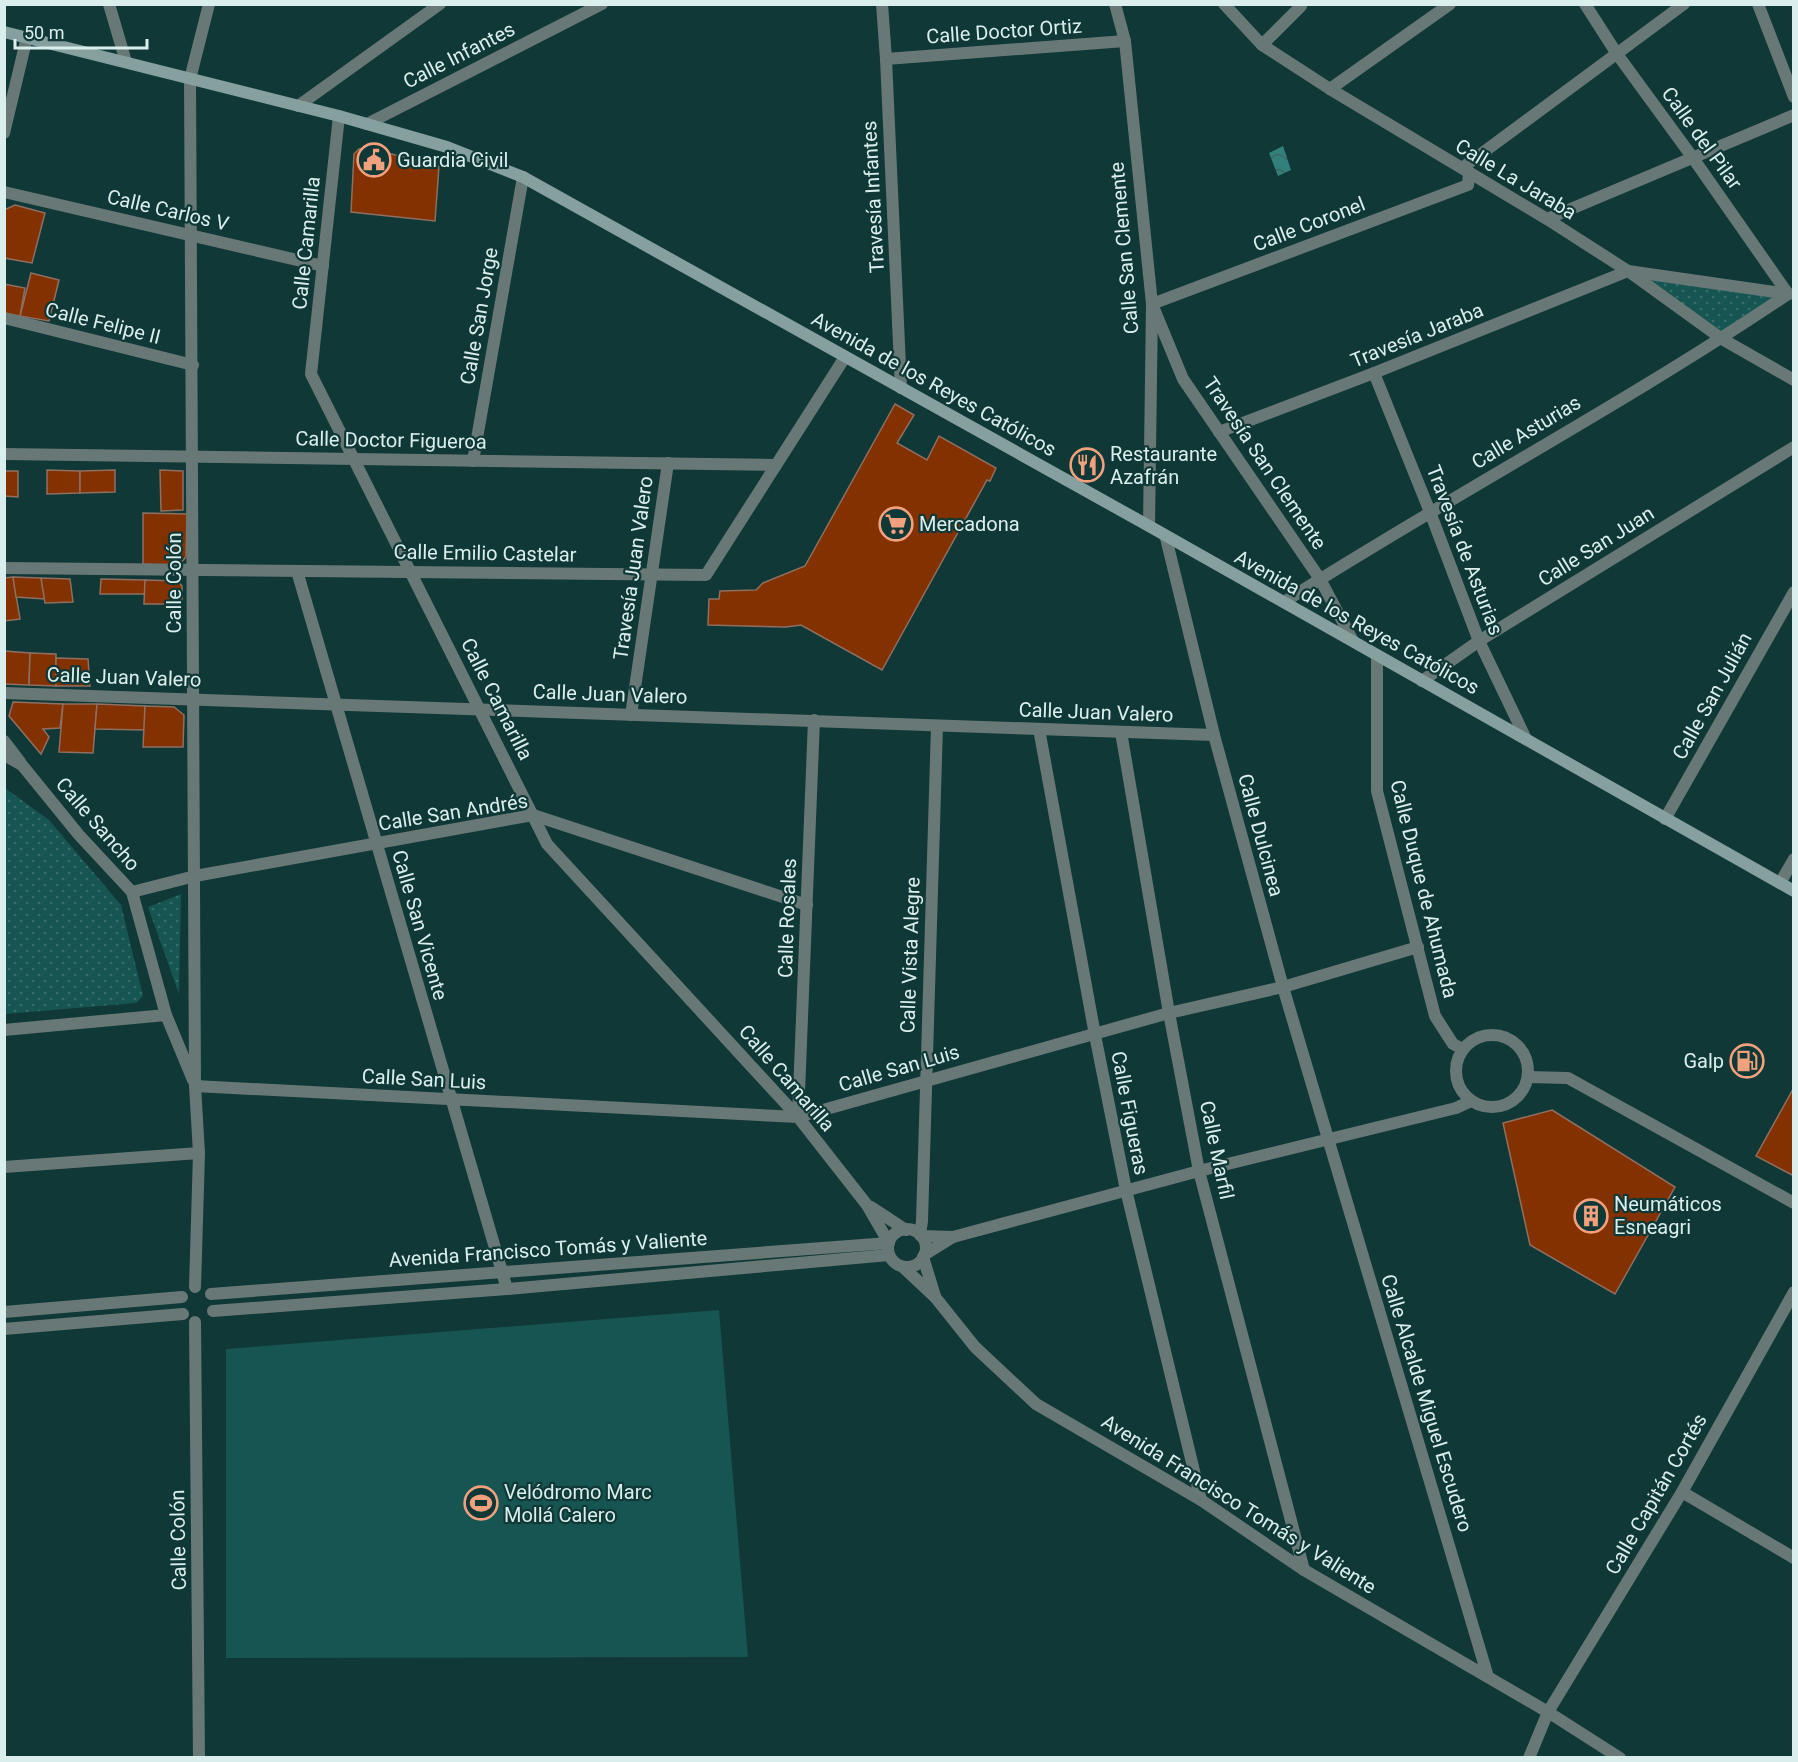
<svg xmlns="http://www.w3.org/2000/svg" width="1798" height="1762" font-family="Roboto,sans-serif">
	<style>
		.grass { fill: url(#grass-dots) }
		.pitch { fill: #165552 }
		.water { fill: url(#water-waves) }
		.building { fill: #843100; stroke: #8e6f62; stroke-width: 1.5 }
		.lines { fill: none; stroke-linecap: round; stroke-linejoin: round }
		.street { stroke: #687876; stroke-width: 12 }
		.secondary { stroke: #85a09e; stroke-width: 12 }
		.labels { text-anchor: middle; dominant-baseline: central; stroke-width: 4.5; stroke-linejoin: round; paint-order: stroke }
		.street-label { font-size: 20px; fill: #daefed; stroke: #103836 }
		.poi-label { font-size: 20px; fill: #daefed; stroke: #103836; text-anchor: start }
	</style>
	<defs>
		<pattern id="grass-dots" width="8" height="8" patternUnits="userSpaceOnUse" patternTransform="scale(1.5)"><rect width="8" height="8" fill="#165552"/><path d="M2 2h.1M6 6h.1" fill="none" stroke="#376e6b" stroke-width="1.8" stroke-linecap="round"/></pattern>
		<pattern id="water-waves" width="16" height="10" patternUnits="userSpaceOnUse" patternTransform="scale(1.5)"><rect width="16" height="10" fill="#33807b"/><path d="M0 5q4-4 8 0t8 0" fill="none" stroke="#396764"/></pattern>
	</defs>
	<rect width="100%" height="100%" fill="#103836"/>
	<!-- grass -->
	<g class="grass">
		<polygon points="1628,271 1788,294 1722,339"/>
		<polygon points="5,788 49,820 121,905 143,996 136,1003 5,1014"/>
		<polygon points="181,894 179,994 148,907"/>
	</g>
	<!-- pitch -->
	<polygon class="pitch" points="719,1310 748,1657 226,1658 226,1349"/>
	<!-- water -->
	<polygon class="water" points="1283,146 1291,170 1278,176 1269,153"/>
	<!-- building -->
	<g class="building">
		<polygon points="368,148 439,166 435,221 351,212 354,154 359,149"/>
		<polygon points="15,205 45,213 32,263 4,258 4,210"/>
		<polygon points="31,273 59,280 49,321 20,316"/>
		<polygon points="4,284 25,288 20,316 4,313"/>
		<polygon points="895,404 914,415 897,443 927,460 939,436 996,468 990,481 987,480 882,670 801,625 786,627 708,625 709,599 719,599 720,591 756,590 763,583 805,566"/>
		<polygon points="47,470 80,471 80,493 47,494"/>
		<polygon points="115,470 115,492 80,493 80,471"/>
		<polygon points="160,470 183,471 183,510 161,511"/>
		<polygon points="4,471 18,471 18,497 4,496"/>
		<polygon points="143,513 187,514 186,557 178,566 143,564"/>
		<polygon points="13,577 20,619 4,621 4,578"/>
		<polygon points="13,577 41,578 45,599 16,597"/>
		<polygon points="41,578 70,579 73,602 45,603"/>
		<polygon points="101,579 145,580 145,594 100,594"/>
		<polygon points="145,580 178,581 182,586 182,604 144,604"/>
		<polygon points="4,651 30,653 29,685 4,684"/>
		<polygon points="30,653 56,654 56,686 29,685"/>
		<polygon points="56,658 88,659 90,686 56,686"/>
		<polygon points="13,702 63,704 60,728 43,729 49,737 41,754 9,716"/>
		<polygon points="63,704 97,704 93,753 59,752"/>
		<polygon points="97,704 145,706 145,730 95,729"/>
		<polygon points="145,706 174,707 184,715 183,747 143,747"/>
		<polygon points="1792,1091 1794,1092 1794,1176 1756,1156"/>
		<polygon points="1552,1110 1675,1187 1615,1294 1530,1245 1503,1123"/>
	</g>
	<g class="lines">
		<!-- street -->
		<g class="street">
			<polyline points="109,4 126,62"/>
			<polyline points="882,4 886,59 901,388"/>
			<polyline points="1115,4 1125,41 1152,304 1149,526"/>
			<polyline points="1224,4 1262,45 1330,89 1547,219 1628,271 1722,339 1794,380"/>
			<polyline points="1758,4 1794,97"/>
			<polyline points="1262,45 1301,6 1300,4"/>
			<polyline points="886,59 1125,41"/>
			<polyline points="1330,89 1450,4"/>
			<polyline points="298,106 440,4"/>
			<polyline points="367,124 602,4"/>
			<polyline points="4,133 27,37"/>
			<polyline points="1462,168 1684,4"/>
			<polyline points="4,192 323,266"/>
			<polyline points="1547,219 1794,115"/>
			<polyline points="4,318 193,365"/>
			<polyline points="1374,373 1430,512 1479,641 1526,739"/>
			<polyline points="1219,432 1374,373 1628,271 1789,294"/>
			<polyline points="4,454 776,465"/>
			<polyline points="473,461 523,177"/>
			<polyline points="1166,538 1214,735 1283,987 1488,1677"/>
			<polyline points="4,568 706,575 845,357"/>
			<polyline points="297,571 507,1289"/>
			<path d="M1284,602c166,-106 341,-198 504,-308l-95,-136 -76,-104 -32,-50"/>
			<polyline points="1353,641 1320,579 1183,379 1152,304 1468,185 1469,172"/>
			<polyline points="1377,655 1377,791 1435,1016 1453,1044 1463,1049"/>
			<polyline points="1422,681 1479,641 1794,447"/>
			<path d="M4,693c404,12 807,28 1210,42"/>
			<polyline points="631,715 668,463"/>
			<polyline points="1039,729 1095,1035 1126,1190 1201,1500"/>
			<polyline points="1121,732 1169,1013 1199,1171 1304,1570"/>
			<polyline points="4,741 20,762"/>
			<polyline points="4,755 22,765 79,835 132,892 166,1015 193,1080"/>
			<polyline points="1665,819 1794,592"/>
			<polyline points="1780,883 1794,859"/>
			<polyline points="132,892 195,876 533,815 807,905"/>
			<polyline points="4,1030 166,1015"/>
			<circle cx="1492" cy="1071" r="36"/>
			<polyline points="1528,1077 1568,1078 1794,1203"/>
			<polyline points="195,1086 798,1117 1169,1013 1283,987 1418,947"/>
			<polyline points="798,1117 814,720"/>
			<polyline points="4,1167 199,1153"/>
			<polyline points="871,1207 906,1230"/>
			<circle cx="907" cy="1248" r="19"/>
			<polyline points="920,1235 922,1221 937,726"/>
			<polyline points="921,1236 953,1237 1199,1171 1456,1108 1471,1101"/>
			<polyline points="924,1255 953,1237"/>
			<polyline points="923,1257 935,1296"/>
			<polyline points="903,1267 935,1297 975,1347 1036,1404 1201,1500 1304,1570 1548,1712 1620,1758"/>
			<polyline points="195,1287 199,1153 195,1086 190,79 209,4"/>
			<polyline points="211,1294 889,1243 867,1205 798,1117 547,844 311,374 339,116"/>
			<polyline points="213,1311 507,1289 889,1255"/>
			<polyline points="4,1312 182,1297"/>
			<polyline points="195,1322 199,1758"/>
			<polyline points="4,1329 183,1314"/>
			<polyline points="1682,1492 1794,1558"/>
			<polyline points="1529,1758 1548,1712 1682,1492 1794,1292"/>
		</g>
		<!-- secondary -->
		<polyline class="secondary" points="4,32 339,116 447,147 523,177 1149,526 1794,891"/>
	</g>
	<!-- icons -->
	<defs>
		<g id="civic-ring" transform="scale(1.725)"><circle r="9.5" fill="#103836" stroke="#f2a17e" stroke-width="1.5"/><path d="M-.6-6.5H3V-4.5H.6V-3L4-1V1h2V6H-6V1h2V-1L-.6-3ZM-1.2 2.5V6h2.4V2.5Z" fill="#f2a17e"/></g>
		<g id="restaurant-ring" transform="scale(1.725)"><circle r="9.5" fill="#103836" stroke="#f2a17e" stroke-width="1.5"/><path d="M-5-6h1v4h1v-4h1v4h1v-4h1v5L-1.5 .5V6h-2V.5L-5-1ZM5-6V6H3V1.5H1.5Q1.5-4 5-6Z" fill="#f2a17e"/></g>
		<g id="supermarket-ring" transform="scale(1.725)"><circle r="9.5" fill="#103836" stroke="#f2a17e" stroke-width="1.5"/><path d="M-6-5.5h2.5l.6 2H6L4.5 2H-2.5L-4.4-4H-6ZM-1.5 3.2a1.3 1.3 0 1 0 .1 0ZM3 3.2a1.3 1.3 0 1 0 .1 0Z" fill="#f2a17e"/></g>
		<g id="fuel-ring" transform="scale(1.725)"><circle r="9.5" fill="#103836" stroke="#f2a17e" stroke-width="1.5"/><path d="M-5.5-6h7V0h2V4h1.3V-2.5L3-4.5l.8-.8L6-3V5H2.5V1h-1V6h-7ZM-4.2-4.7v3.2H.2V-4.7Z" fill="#f2a17e"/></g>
		<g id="building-ring" transform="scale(1.725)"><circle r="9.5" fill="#103836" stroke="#f2a17e" stroke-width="1.5"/><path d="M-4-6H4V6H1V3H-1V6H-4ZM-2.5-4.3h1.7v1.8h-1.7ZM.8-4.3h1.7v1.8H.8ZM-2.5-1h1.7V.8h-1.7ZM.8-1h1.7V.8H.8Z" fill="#f2a17e"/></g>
		<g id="stadium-ring" transform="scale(1.725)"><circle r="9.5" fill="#103836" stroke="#f2a17e" stroke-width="1.5"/><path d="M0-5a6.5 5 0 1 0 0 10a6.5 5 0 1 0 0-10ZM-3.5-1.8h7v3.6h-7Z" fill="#f2a17e"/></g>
	</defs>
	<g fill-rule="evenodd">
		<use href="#civic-ring" x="374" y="160"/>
		<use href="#restaurant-ring" x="1087" y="465"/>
		<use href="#supermarket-ring" x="896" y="524"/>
		<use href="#fuel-ring" x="1747" y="1061"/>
		<use href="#building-ring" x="1591" y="1216"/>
		<use href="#stadium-ring" x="481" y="1503"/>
	</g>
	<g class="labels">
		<!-- street labels -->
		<g class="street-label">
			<text transform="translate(1004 31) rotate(-4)">Calle Doctor Ortiz</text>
			<text transform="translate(459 55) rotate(-27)">Calle Infantes</text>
			<text transform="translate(1702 138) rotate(54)">Calle del Pilar</text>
			<text transform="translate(1516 179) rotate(31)">Calle La Jaraba</text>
			<text transform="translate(873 197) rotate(-93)">Travesía Infantes</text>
			<text transform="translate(168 210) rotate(13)">Calle Carlos V</text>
			<text transform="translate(1309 224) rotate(-21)">Calle Coronel</text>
			<text transform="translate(306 243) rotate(-84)">Calle Camarilla</text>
			<text transform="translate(1124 248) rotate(-95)">Calle San Clemente</text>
			<text transform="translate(479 316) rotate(-80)">Calle San Jorge</text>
			<text transform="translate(103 323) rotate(14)">Calle Felipe II</text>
			<text transform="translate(1417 335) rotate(-22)">Travesía Jaraba</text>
			<text transform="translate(934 384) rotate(29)">Avenida de los Reyes Católicos</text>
			<text transform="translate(1526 432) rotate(-31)">Calle Asturias</text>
			<text transform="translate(391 440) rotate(1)">Calle Doctor Figueroa</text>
			<text transform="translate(1265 463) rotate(56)">Travesía San Clemente</text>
			<text transform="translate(1596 546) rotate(-32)">Calle San Juan</text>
			<text transform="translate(1465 550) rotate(69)">Travesía de Asturias</text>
			<text transform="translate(485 553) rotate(1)">Calle Emilio Castelar</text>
			<text transform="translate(633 568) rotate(-82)">Travesía Juan Valero</text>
			<text transform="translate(174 583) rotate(-90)">Calle Colón</text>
			<text transform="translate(1357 622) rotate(29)">Avenida de los Reyes Católicos</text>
			<text transform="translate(124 677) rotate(2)">Calle Juan Valero</text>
			<text transform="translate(610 694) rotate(2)">Calle Juan Valero</text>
			<text transform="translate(1712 696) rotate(-61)">Calle San Julián</text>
			<text transform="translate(497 699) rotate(63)">Calle Camarilla</text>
			<text transform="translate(1096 712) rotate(2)">Calle Juan Valero</text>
			<text transform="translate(453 812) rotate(-9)">Calle San Andrés</text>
			<text transform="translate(98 824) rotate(49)">Calle Sancho</text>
			<text transform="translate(1261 835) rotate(75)">Calle Dulcinea</text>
			<text transform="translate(1424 889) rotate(76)">Calle Duque de Ahumada</text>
			<text transform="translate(787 918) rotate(-88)">Calle Rosales</text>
			<text transform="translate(420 925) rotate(74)">Calle San Vicente</text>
			<text transform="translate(910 955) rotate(-88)">Calle Vista Alegre</text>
			<text transform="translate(899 1068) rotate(-16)">Calle San Luis</text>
			<text transform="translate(787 1078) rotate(49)">Calle Camarilla</text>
			<text transform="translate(424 1079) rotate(3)">Calle San Luis</text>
			<text transform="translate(1130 1113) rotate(79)">Calle Figueras</text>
			<text transform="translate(1217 1150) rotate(78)">Calle Marfil</text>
			<text transform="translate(548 1249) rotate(-4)">Avenida Francisco Tomás y Valiente</text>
			<text transform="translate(1427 1403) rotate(73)">Calle Alcalde Miguel Escudero</text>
			<text transform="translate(1656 1494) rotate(-60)">Calle Capitán Cortés</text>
			<text transform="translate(1239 1504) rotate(32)">Avenida Francisco Tomás y Valiente</text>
			<text transform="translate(178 1540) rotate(-91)">Calle Colón</text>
		</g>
		<!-- poi labels -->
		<g class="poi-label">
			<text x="397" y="160">Guardia Civil</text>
			<text x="1110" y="454">Restaurante<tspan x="1110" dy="23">Azafrán</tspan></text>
			<text x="919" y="524">Mercadona</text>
			<text x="1724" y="1061" text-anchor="end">Galp</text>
			<text x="1614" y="1204">Neumáticos<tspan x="1614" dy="23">Esneagri</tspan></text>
			<text x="504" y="1492">Velódromo Marc<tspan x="504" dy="23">Mollá Calero</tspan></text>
		</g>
	</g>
	<!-- border -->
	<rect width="1798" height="1762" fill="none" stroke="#daefed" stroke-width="12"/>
	<!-- scale -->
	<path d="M15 39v9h132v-9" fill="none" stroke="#daefed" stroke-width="3"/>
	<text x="24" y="39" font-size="18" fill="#daefed" stroke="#103836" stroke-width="4.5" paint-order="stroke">50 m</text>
</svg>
